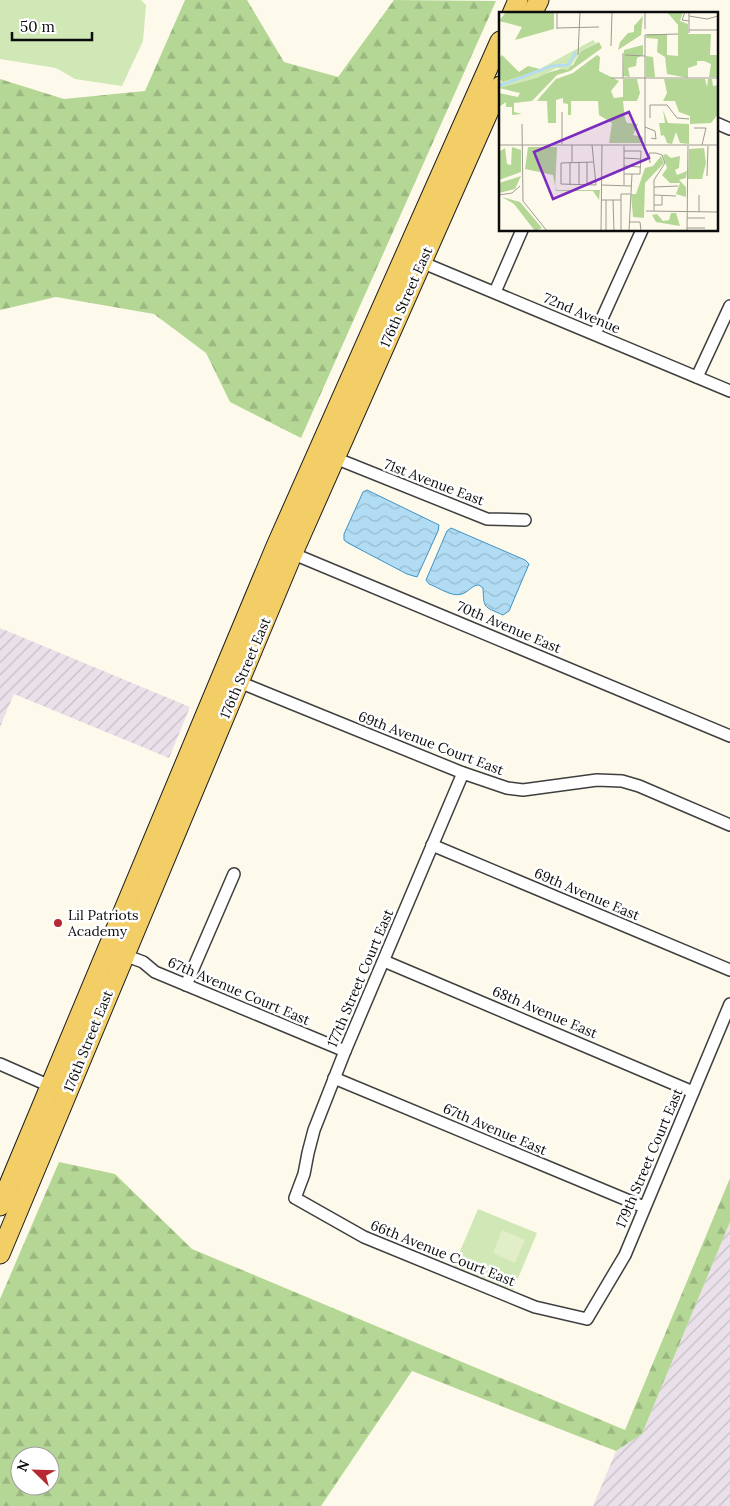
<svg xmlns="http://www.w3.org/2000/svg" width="730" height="1506" font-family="Lora,serif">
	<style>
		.industrial { fill: url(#industrial-furrows) }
		.forest { fill: url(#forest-firs); fill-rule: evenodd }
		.park { fill: #d0e7b6 }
		.pitch { fill: #e2eec8 }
		.water { fill: url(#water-waves); stroke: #3b93c8 }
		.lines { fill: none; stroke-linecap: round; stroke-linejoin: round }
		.minor-casing { stroke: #3f3f3f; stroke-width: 14 }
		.primary-casing { stroke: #1d1d1d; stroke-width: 21 }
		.minor { stroke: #fff; stroke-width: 11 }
		.primary { stroke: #f3ce66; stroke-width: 19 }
		.poi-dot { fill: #b62933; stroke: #fff; stroke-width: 2 }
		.labels { text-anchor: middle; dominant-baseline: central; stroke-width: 5; stroke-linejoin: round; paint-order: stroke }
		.street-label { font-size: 14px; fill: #0c0c0c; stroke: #fff }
		.poi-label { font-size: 14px; fill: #0c0c0c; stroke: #fff; text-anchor: start }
		.inset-river { fill: none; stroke: #b2dcf3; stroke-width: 2.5 }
		.inset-road { fill: none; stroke: #9d9b92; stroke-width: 1 }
		.view { fill: #7b2cbf; fill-opacity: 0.15; stroke: #7b2cbf; stroke-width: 2.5 }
		.inset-edge { fill: none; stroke: #0c0c0c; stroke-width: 2.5 }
	</style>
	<defs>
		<pattern id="industrial-furrows" width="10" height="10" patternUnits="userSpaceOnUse" patternTransform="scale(1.25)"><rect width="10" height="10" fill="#e9e0ea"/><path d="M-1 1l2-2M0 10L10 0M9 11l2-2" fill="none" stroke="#c7bfc8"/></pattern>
		<pattern id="forest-firs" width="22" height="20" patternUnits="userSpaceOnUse" patternTransform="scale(1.25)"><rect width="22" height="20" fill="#b5d796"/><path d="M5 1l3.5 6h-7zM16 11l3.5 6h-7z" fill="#9ab780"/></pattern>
		<pattern id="water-waves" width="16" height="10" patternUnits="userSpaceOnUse" patternTransform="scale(1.25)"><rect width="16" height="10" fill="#b2dcf3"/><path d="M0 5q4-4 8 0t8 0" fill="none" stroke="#98bccf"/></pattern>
	</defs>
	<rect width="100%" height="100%" fill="#fefaeb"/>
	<!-- industrial -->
	<g class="industrial">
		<polygon points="0,628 190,707 169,758 14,694 0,727"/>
		<polygon points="730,1222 730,1506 593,1506 616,1451 642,1434"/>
	</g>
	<!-- forest -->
	<g class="forest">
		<polygon points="185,0 247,0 284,62 338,77 394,0 496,1 301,438 230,402 206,353 154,314 56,297 0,310 0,79 64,99 145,91"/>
		<path d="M59,1162l56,12 77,75 433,181 105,-252v44l-88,212 -26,17 -204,-80 -91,135h-321v-207zM20,1456h30v30h-30z"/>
	</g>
	<!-- park -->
	<g class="park">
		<polygon points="0,0 141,0 146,5 143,41 122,86 75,79 56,68 0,59"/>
		<polygon points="478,1209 537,1233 511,1295 452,1270"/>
	</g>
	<!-- pitch -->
	<polygon class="pitch" points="502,1230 525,1240 515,1263 493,1253"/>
	<!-- water -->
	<g class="water">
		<polygon points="367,490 439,525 438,531 417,577 407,574 348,543 344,540 344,534 363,492"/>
		<path d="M451,528l74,32 4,4 -20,47 -6,4c-20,-9 -19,-6 -20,-27l-4,-3c-6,0 -8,4 -13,7 -11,8 -26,-4 -37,-8l-3,-4 21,-49z"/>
	</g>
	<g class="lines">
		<!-- minor casing -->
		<g class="minor-casing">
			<g id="minor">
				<polyline points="716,123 730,129"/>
				<polyline points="421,262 730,391"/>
				<polyline points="495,292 522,230"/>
				<polyline points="595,334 642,230"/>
				<polyline points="697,377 730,306"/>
				<polyline points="335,458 487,519 525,520"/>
				<polyline points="289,552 730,736"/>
				<polyline points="239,682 463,773 507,788 523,790 597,780 622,781 639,786 730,825"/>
				<polyline points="463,773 345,1051 314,1130 308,1153 304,1174 295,1198 364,1237 535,1307 587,1319 625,1255 730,1004"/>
				<polyline points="432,845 730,970"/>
				<polyline points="124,955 143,962 155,972 345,1051"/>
				<polyline points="384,961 693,1092"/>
				<polyline points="186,985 234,874"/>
				<polyline points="0,1064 50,1086"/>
				<polyline points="334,1078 644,1207"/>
			</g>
		</g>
		<!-- primary casing -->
		<g class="primary-casing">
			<g id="primary">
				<polyline points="512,14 518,0"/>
				<polyline points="532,14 539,0"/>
				<polyline points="0,1206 276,546 500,41"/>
				<polyline points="0,1254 293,553 500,86"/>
			</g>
		</g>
		<!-- minor -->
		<use href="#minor" class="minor"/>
		<!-- primary -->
		<use href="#primary" class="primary"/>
	</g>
	<!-- markers -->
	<circle class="poi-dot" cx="58" cy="923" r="5"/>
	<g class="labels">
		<!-- street labels -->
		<g class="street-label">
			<text transform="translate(406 297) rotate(-66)">176th Street East</text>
			<text transform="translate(582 313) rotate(23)">72nd Avenue</text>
			<text transform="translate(434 482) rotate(21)">71st Avenue East</text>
			<text transform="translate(509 627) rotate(23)">70th Avenue East</text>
			<text transform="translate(245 668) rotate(-67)">176th Street East</text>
			<text transform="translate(431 743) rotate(21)">69th Avenue Court East</text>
			<text transform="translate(587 894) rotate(23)">69th Avenue East</text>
			<text transform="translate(360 978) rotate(-67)">177th Street Court East</text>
			<text transform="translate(239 991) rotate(23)">67th Avenue Court East</text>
			<text transform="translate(545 1012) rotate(23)">68th Avenue East</text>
			<text transform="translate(88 1041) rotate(-68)">176th Street East</text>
			<text transform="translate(495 1129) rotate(23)">67th Avenue East</text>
			<text transform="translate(649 1158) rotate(-67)">179th Street Court East</text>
			<text transform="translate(443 1253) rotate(22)">66th Avenue Court East</text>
		</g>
		<!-- poi labels -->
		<g class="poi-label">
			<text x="68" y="915">Lil Patriots<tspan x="68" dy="16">Academy</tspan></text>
		</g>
	</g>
	<!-- overview -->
	<g transform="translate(499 12)">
		<rect width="219" height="219" fill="#fefaeb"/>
		<path d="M7,0h48v17l-39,11 7,-13 -23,-6zM168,0h16l-3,9 8,3v10h23l-1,21h8v22h-9l2,-13 -7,-3h-7v4l-9,3v10l-21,-4 -2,-17 -8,-5 1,-13 -12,-1 1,-4h20v21l11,1v-31zM144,4l-2,19 -23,15 2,-8 8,-9 6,-1v-6zM100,30l3,6 -32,23 -13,4 -25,26 -18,2v9l8,2 -10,1v-8h-6v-5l-7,5v-14l19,4 2,-4 -21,-5 74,-23 8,-14zM144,33v10l-6,3 -1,8 -8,2 2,9 -7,-1 1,-26zM3,43l17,17 9,-6 12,3 -36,14 -5,-4v-21zM98,43l3,2 -1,14 20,10 -8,10 3,7 9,-1v-18h14l3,14 -3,8h-14l2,18 2,4 11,1 -5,11 10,2 -1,6h-33l3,-20 -13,-8 -1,-14h-27v14h-3v-11l-5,-1v-5l-7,2v23h-8l-1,-22h-10l3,-4 16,-18 17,-6zM147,44l7,1 2,20h-9zM165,67h41l2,8 1,-8h4l1,7 5,-1v29l-7,9 -21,1v-8l-11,-4 -4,-11h-12l4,-8zM164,98l5,13 21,1v20l-9,-1 -4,-11 -4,12 -5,-1 -3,-8 -3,1 -2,-13h6zM13,135l9,3v22l-22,8v-28l6,-4 2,16 4,1zM29,135h29l-2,43h45l-1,10 -6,-9h-37l-3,-16 -28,-6zM205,136l2,15 -4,16h-14l1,-30zM167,142l5,4 9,-2 -1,12 -4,2 2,5 10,-4 -1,7 -7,2 7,7v10l-10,-3 4,-11h-10l-8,-8 5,-7 -4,-13zM162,144l3,7 -19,20 -1,35 -11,-1 -2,-23h5l9,-26 8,-2zM22,164l-6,13 -16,4v-10zM3,185l18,5 22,26 -7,3 -21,-27zM172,201h5l4,13 -24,-4 -4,-7 5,-1 6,7 6,-1z" fill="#b5d796"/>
		<path d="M94,28l3,3 -15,8 -13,19 -11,-2 -20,10 -38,10v-5l37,-12z" fill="#d0e7b6"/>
		<path class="inset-river" d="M0,74l52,-20 17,-1 8,-13"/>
		<path class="inset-road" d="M186,0l-3,8 7,1M190,4l18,3 11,-3M58,16l42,-1M58,17v-17M146,17v-17M190,18h29M190,21v-21M112,34l1,-34M79,43l2,-43M126,43l20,1M112,66h107M124,66v-25M151,106v-13h17l10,13 12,1M23,112l1,77 24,30M146,115l10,4 1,8 -5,-1M195,116h12l-4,17M63,132v-32M0,133h219M93,133l4,40 -35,-1v-21l32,-1M125,134v39M146,134v-111l33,-1M125,139h17l-1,23h-16M125,146l17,1M71,150v23M73,150v-17M80,150v23M88,150v23M151,151l-1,-10h7l6,2 3,8 -11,17v31M125,154l17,1M208,164l1,-30M103,173l29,1M155,175l24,-1M0,183l13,-2 8,-7M155,183l22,1M102,188h20M107,188v31M114,188l1,31M155,193h8v-9M147,199l72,1M200,200v-17M188,206h18M130,210h11l1,9M188,216h18M102,219l1,-86M122,219v-37h9M130,219l3,-57M188,219l1,-85"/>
		<path class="view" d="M130,100l20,46 -96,41 -19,-47z"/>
		<rect width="219" height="219" class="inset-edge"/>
	</g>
	<!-- north arrow -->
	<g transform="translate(35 1471) rotate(293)"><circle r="24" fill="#ffffff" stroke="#9e9e9e"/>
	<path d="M0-4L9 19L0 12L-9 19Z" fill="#b62933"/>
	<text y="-8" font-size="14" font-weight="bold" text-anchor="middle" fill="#0c0c0c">N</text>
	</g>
	<!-- scale -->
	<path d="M12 32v8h80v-8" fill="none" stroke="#0c0c0c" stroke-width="2.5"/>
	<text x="20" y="32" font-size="15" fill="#0c0c0c" stroke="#ffffff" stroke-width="4" paint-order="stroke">50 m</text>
</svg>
